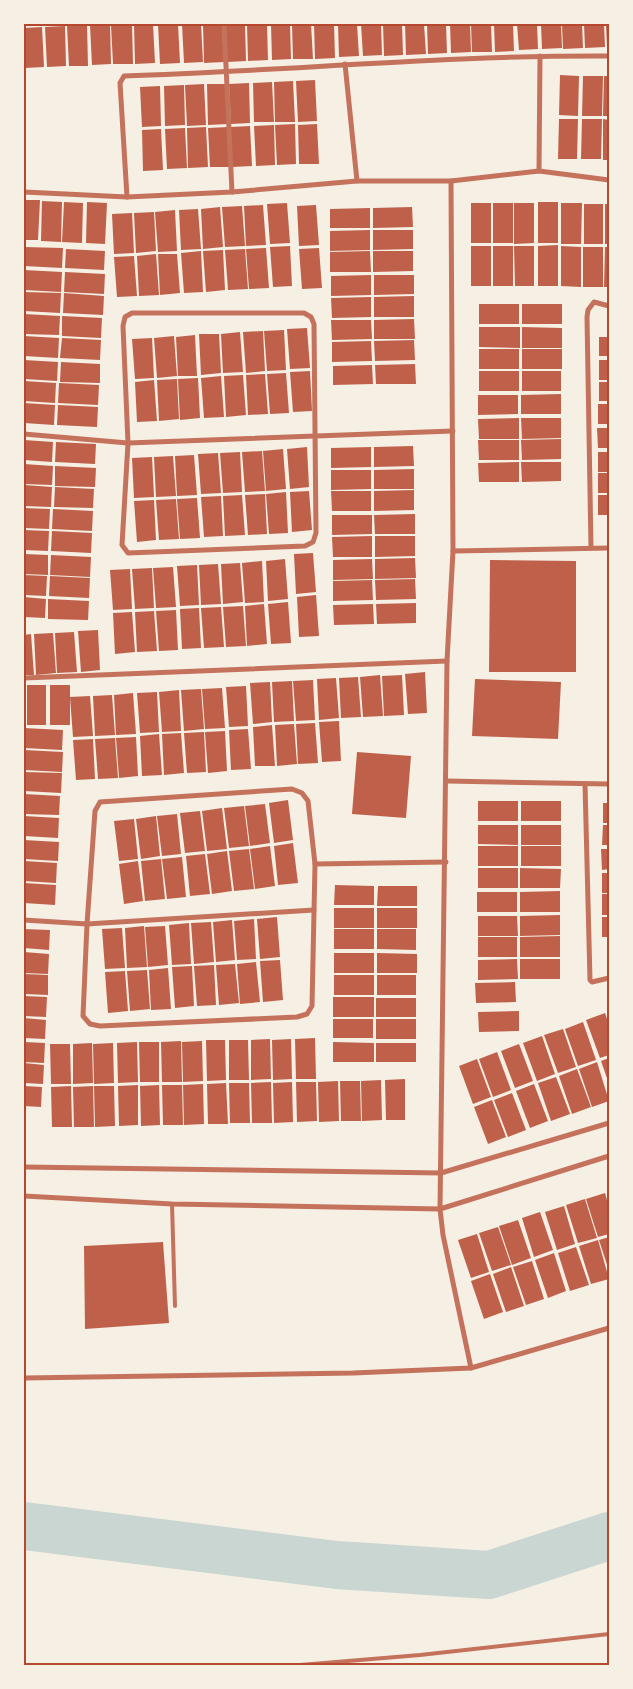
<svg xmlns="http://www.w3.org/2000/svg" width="633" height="1689" font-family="Manrope,sans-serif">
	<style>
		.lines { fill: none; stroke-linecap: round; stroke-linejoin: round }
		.river { stroke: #c9d6d2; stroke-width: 48 }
		.building { fill: #bf614a }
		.service { stroke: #c5725c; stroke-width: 4 }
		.minor { stroke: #c5725c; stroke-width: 5 }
		.neatline { fill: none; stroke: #b5482f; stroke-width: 2 }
	</style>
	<rect width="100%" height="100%" fill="#f6efe4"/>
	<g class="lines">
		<!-- river -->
		<polyline class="river" points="24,1526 337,1565 489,1575 609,1536"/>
	</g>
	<!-- building -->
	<g class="building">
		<polygon points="110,24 111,64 92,65 90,25"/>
		<polygon points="132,24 133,64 113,64 111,25"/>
		<polygon points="134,24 153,24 155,63 135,64"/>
		<polygon points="158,24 178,24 180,63 160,64"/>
		<polygon points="182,24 201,24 203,62 184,63"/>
		<polygon points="203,24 222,24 224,62 204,63"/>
		<polygon points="225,24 245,24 246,61 227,62"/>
		<polygon points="247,24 267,24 268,60 248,61"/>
		<polygon points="271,24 290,24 291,59 272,60"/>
		<polygon points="292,24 311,24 313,59 293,59"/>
		<polygon points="314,24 334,24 335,58 315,59"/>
		<polygon points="338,24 357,24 359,56 339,57"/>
		<polygon points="361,24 381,24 382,55 363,56"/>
		<polygon points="383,24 402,24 403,55 384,56"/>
		<polygon points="405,24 424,24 426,54 406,55"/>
		<polygon points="427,24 446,24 447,53 428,54"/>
		<polygon points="450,24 470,24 471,52 451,53"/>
		<polygon points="471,24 491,24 492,52 472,52"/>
		<polygon points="494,24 513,24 514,51 495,52"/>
		<polygon points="517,24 537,24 538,49 519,50"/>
		<polygon points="541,24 561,24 562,48 542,49"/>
		<polygon points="562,24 582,24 583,48 563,49"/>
		<polygon points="584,24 604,24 605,47 585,48"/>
		<polygon points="606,24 609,24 609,47 607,47"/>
		<polygon points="87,25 88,66 69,66 67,26"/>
		<polygon points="65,26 66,66 47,67 45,27"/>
		<polygon points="42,27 44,67 24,68 24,28"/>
		<polygon points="560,75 579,76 578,116 559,115"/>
		<polygon points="583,76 603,76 602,116 582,116"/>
		<polygon points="604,76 609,76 609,116 603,116"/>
		<polygon points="315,80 317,121 298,122 296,81"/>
		<polygon points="293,81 295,122 275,122 274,82"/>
		<polygon points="272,82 274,122 254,122 253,83"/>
		<polygon points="249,83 250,123 231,124 229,84"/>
		<polygon points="204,84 206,125 187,126 185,85"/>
		<polygon points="207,84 227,84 228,124 208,125"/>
		<polygon points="184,85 185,125 165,126 164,86"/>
		<polygon points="160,86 161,126 142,127 140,87"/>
		<polygon points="559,119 578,119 577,159 558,159"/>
		<polygon points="582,119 602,119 601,159 581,159"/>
		<polygon points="603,119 609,120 609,160 603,160"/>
		<polygon points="295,124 296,164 277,165 275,125"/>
		<polygon points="317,124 319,164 299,164 298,125"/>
		<polygon points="274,125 275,165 256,166 254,126"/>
		<polygon points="250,126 252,166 232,167 230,127"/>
		<polygon points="206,127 208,167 188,168 187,128"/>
		<polygon points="228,127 230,167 210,167 208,128"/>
		<polygon points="185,128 187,168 167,169 165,129"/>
		<polygon points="161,129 163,170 143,171 142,130"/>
		<polygon points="24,200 40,200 38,240 24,240"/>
		<polygon points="42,201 62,202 61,242 41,241"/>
		<polygon points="64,202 83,203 82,243 62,242"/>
		<polygon points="87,202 107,203 105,244 86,243"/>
		<rect x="538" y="202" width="20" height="41"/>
		<polygon points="287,203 290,243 270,244 267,204"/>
		<rect x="471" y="203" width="20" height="40"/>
		<rect x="493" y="203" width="20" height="40"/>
		<polygon points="514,203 534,203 534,243 514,244"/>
		<polygon points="561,203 582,203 581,244 561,244"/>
		<rect x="584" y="204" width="19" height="40"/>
		<rect x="605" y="204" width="4" height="40"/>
		<polygon points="263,205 266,245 246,246 244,206"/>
		<polygon points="316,205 319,245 299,246 297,206"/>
		<polygon points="242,206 245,246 225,247 222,207"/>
		<polygon points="220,207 223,247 203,249 201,209"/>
		<polygon points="412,207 413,227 373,228 373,208"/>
		<polygon points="370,208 370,228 330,228 330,209"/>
		<polygon points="198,209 201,249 181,250 179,210"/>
		<polygon points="175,210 177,251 158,252 155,212"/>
		<polygon points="154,212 156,251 136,253 134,213"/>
		<polygon points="132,213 134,253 114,254 112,214"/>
		<polygon points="370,230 370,250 330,251 330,231"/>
		<polygon points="373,230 413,230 413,249 373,250"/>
		<polygon points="558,245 558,286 538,286 538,246"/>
		<polygon points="290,246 292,286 273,287 270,247"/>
		<rect x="471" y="246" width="20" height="40"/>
		<rect x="493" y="246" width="20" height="40"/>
		<polygon points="514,246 534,246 534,286 515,286"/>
		<polygon points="561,246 581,247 581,287 561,286"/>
		<polygon points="24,247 63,248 62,268 24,266"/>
		<rect x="583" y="247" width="20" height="40"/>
		<polygon points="605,247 609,247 609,287 604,287"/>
		<polygon points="266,248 269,288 249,289 246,249"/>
		<polygon points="319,248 322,288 302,289 299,249"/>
		<polygon points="66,249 105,251 104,270 65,268"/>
		<polygon points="245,249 248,289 228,290 225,250"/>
		<polygon points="223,250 225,290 206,292 203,251"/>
		<polygon points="201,251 203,292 184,293 181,253"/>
		<polygon points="370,251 371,272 330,272 330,252"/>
		<polygon points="373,251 413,251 413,271 373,272"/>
		<polygon points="156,254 159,295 139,296 137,256"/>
		<polygon points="158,254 177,254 180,293 160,295"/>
		<polygon points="134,256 137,296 117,297 114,257"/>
		<polygon points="24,270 62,272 61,292 24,290"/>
		<polygon points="65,272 105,274 104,294 64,292"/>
		<polygon points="371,275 371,295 331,296 331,276"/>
		<polygon points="374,275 414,275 414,294 374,295"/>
		<polygon points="24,292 61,293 60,313 24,311"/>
		<polygon points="64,293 104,296 103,315 63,313"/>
		<polygon points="414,296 414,317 374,317 374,297"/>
		<polygon points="371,297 371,317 332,318 331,298"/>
		<rect x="479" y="304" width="40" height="20"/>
		<rect x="522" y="304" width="40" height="20"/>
		<polygon points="24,314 60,316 59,335 24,334"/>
		<polygon points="62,316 102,318 101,338 62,336"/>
		<polygon points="414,319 415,339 374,339 374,320"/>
		<polygon points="331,320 371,320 372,339 332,340"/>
		<polygon points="479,327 520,327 520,348 479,347"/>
		<polygon points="522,327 562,328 562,348 522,348"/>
		<polygon points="307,328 310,368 290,369 287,329"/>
		<polygon points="284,330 286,370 267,371 264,331"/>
		<polygon points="263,331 265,371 246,373 243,332"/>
		<polygon points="240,332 243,372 223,373 221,334"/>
		<polygon points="199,334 219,334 221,373 201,375"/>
		<polygon points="195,335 197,376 178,376 176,337"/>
		<polygon points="24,336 59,338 58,358 24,356"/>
		<polygon points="174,336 177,376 157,378 154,338"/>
		<rect x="599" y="337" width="10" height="19"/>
		<polygon points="62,338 101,340 100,360 60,358"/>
		<polygon points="152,338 154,378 135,379 132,339"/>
		<polygon points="414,340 415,360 375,361 374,341"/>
		<polygon points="371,341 372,361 332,362 332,342"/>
		<rect x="479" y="349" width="40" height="20"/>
		<rect x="522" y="349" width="40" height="20"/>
		<polygon points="24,360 58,362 57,381 24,379"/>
		<rect x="599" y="360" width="10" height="20"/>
		<polygon points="61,362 100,364 100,383 60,382"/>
		<polygon points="415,364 416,384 376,384 375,365"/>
		<polygon points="372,365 373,384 333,385 333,366"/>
		<polygon points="310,371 312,411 293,412 290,372"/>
		<rect x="479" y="371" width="40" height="20"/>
		<rect x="522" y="371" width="39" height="20"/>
		<polygon points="286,373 289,413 270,414 267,374"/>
		<polygon points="265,374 268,414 248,415 246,375"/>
		<polygon points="243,375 246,415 226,417 224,376"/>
		<polygon points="221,376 224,417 204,418 201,378"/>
		<polygon points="198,378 200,418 180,420 178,379"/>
		<polygon points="177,379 179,419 159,421 157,380"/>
		<polygon points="154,380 157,421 137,422 135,382"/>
		<polygon points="24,381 56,383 55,403 24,401"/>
		<rect x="599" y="382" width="10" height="19"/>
		<polygon points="59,383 99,385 98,405 58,403"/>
		<polygon points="561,394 561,414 521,414 521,395"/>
		<polygon points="478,395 518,395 518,414 478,415"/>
		<polygon points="24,403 55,405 54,425 24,423"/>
		<rect x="598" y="404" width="11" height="20"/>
		<polygon points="58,405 98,407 97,427 57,425"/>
		<polygon points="519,418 519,439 479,439 478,419"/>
		<polygon points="521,418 561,418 561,438 522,439"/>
		<polygon points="597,428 609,428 609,448 598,448"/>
		<polygon points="561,439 561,459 522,460 521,440"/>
		<polygon points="24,440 53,442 52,462 24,460"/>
		<polygon points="478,440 519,440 519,460 479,460"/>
		<polygon points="56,442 96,444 95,464 55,462"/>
		<polygon points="413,446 414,466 374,467 374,447"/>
		<polygon points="307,447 309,487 290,489 287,449"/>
		<polygon points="371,447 371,467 331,468 331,448"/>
		<polygon points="283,449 286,489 266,491 263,451"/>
		<polygon points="262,451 265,491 245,492 242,452"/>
		<polygon points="240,452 242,492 223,493 220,453"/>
		<rect x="598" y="452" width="11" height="20"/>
		<polygon points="218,453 221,493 201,494 198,454"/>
		<polygon points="194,455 197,495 177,496 175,456"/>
		<polygon points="173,456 176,496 156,497 154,457"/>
		<polygon points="152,457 154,497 134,498 132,458"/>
		<polygon points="519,462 519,482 479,482 478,463"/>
		<polygon points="521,462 561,462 561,481 522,482"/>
		<polygon points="24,464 53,466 52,485 24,484"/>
		<polygon points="55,466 96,468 95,487 55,486"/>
		<polygon points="414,469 414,489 374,489 374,470"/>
		<polygon points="331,470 371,470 371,489 331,490"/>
		<rect x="598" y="473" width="11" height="20"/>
		<polygon points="24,485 52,487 51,507 24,506"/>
		<polygon points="55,487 94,489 93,508 54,507"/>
		<polygon points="414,490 414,510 374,511 374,491"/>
		<polygon points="309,491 312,530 292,532 290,492"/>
		<polygon points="331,491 371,491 371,511 332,511"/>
		<polygon points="286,492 288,533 269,534 266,494"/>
		<polygon points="265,494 267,534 248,535 245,495"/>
		<polygon points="242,495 245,535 225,536 223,496"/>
		<rect x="598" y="495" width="11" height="20"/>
		<polygon points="221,496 223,536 204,537 201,497"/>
		<polygon points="197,498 200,538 180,539 177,499"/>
		<polygon points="176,499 179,539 159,540 156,500"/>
		<polygon points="154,500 156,540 137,542 134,501"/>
		<polygon points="24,508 50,509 49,529 24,528"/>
		<polygon points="53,509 93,511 92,531 52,529"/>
		<polygon points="415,514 415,534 375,534 374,515"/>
		<polygon points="332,515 372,515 372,534 332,535"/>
		<polygon points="24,530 49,531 48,551 24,550"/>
		<polygon points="52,531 92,533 91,553 51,551"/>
		<polygon points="372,536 372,557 333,557 332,537"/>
		<polygon points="375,536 415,536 415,556 375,557"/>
		<polygon points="313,553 316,592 296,594 294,554"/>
		<polygon points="24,554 48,555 48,575 24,574"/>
		<polygon points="51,555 91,557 90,577 50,575"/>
		<polygon points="415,558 416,578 375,579 375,559"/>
		<polygon points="285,559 288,599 268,601 266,561"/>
		<polygon points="372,559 373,579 333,580 333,560"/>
		<polygon points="490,560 576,561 576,672 489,672"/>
		<polygon points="262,561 264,602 245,603 242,563"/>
		<polygon points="240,563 243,602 223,604 221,564"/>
		<polygon points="218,564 221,604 201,605 199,565"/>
		<polygon points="197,565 199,605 180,606 177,566"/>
		<polygon points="173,567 176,607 156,608 153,568"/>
		<polygon points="152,568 154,608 135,609 132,569"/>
		<polygon points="130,569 132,609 113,610 110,570"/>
		<polygon points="24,575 47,576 46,596 24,595"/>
		<polygon points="50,576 90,578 89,598 49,596"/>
		<polygon points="415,579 416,599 376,600 375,580"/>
		<polygon points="372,580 373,600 333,601 333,581"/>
		<polygon points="316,595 319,636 299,637 297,597"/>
		<polygon points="24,597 46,599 45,618 24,617"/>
		<polygon points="48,599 89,601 88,620 48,619"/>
		<polygon points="288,602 291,643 271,644 268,604"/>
		<polygon points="416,603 416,623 377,624 376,604"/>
		<polygon points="264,604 267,644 247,646 245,606"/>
		<polygon points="373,604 374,624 334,625 333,605"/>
		<polygon points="243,606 246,646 226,647 223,607"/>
		<polygon points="221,607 224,647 204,648 201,608"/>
		<polygon points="199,608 201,648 182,649 180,609"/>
		<polygon points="176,610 178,650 159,651 156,611"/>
		<polygon points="154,611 157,651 137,652 135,612"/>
		<polygon points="132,612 135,652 115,654 113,613"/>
		<polygon points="98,630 100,670 81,672 78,631"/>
		<polygon points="74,632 77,672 57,673 55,633"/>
		<polygon points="53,633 56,673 36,675 34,634"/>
		<polygon points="31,634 34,675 24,675 24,635"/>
		<polygon points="425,672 427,713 408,714 405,674"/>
		<polygon points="380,675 383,716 363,717 360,677"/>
		<polygon points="402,675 404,715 384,716 382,676"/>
		<polygon points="358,677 361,717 341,718 339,678"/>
		<polygon points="336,678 339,718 319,720 317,679"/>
		<polygon points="475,679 561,682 558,739 472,736"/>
		<polygon points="313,680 315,720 296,721 293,681"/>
		<polygon points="292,681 294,721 274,722 272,682"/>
		<polygon points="270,682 272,722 253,724 250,683"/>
		<rect x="27" y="685" width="19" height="40"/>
		<rect x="50" y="685" width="20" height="40"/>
		<polygon points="246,686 248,726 229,727 226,687"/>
		<polygon points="222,688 225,728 205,729 202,689"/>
		<polygon points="201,689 204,729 184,731 181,690"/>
		<polygon points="179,690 181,731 162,732 159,692"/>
		<polygon points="157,692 159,732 140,733 137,693"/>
		<polygon points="133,693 136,734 116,735 114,695"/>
		<polygon points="112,695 115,735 95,736 93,696"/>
		<polygon points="90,696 93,736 73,737 70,697"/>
		<polygon points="339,721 341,761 322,762 319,722"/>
		<polygon points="315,723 318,763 298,764 296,724"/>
		<polygon points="294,724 297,764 277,766 275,725"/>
		<polygon points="272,725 275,766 255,766 253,727"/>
		<polygon points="24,728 63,730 62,750 24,748"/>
		<polygon points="248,729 251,769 231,770 229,730"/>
		<polygon points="225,731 227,771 208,773 205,732"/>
		<polygon points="204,732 206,772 187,773 184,733"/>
		<polygon points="181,733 184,773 164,775 162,734"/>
		<polygon points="159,734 162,775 142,776 140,736"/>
		<polygon points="136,737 138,776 119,778 116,738"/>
		<polygon points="115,738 118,778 98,779 95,739"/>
		<polygon points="93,739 95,779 76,780 73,740"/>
		<polygon points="24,750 63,752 62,772 24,770"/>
		<polygon points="357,752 411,756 406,818 352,814"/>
		<polygon points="24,772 62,773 61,793 24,791"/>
		<polygon points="24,794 60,796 59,815 24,814"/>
		<polygon points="288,800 293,840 274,843 269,803"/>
		<rect x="478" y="801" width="40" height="20"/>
		<rect x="521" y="801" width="40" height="20"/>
		<rect x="603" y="803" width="6" height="20"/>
		<polygon points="265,804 270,843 250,846 245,806"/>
		<polygon points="244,806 249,846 229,848 224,808"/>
		<polygon points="222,808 227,849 207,851 202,811"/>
		<polygon points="200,811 205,851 185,853 180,813"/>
		<polygon points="177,814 181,854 162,856 157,816"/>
		<polygon points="24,816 59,818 58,838 24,836"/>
		<polygon points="156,816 160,856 141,859 136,819"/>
		<polygon points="134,819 138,859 119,861 114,821"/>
		<polygon points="478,825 518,825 518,845 478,844"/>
		<rect x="521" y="825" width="40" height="20"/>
		<polygon points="603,825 609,825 609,845 602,845"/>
		<polygon points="24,840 59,842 58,861 24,859"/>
		<polygon points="293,843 298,883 278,885 274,846"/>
		<polygon points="270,846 275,886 255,889 250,849"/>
		<rect x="478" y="846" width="40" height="20"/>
		<rect x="521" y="846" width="40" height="20"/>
		<polygon points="249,849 254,889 234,891 229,851"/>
		<polygon points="601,849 609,849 609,869 602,870"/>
		<polygon points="227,851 232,891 212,894 207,854"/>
		<polygon points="205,854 210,894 190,896 186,856"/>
		<polygon points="182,857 186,897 167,899 162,859"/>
		<polygon points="161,859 165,899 145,901 141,861"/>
		<polygon points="24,861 57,863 56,883 24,881"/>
		<polygon points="138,861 143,901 124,904 119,864"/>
		<rect x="478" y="868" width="40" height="20"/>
		<polygon points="520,868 561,869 560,888 520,888"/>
		<rect x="602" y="873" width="7" height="20"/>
		<polygon points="24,883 56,885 55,905 24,903"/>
		<polygon points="335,885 374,886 374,905 334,905"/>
		<polygon points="378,886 417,886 417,906 377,906"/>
		<polygon points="560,891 560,912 520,912 520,892"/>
		<rect x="477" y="892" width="40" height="20"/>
		<rect x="602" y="894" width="7" height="21"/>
		<rect x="334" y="908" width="40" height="20"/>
		<rect x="377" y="908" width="40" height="20"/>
		<polygon points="560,915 560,935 520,936 520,916"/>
		<polygon points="478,916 517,916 518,936 478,936"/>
		<polygon points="277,917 280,957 260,959 257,919"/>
		<rect x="602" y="917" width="7" height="20"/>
		<polygon points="254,919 256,959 237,960 234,921"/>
		<polygon points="232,920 235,960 216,962 213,922"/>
		<polygon points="211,922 214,962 194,964 191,923"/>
		<polygon points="189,923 191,964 172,965 169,925"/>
		<polygon points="144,926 147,967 127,968 125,928"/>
		<polygon points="165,926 168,965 148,967 145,927"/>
		<polygon points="122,928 125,968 105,969 102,929"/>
		<polygon points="24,929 50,930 49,950 24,948"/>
		<rect x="334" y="929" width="40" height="20"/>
		<polygon points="377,929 416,929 416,950 377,949"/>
		<polygon points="560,936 560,957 520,957 520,937"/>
		<rect x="478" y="937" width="39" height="20"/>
		<polygon points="24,952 49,954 48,974 24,973"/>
		<rect x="334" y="953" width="40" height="20"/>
		<polygon points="377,953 417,954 417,973 377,973"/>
		<polygon points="517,959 518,979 478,980 478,960"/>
		<rect x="520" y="959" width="40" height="20"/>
		<polygon points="280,960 283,1000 263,1002 260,961"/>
		<polygon points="256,962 260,1002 240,1004 237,964"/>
		<polygon points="235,964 239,1003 219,1005 216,965"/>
		<polygon points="214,965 216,1005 197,1006 194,966"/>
		<polygon points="192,966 194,1006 175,1008 172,967"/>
		<polygon points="168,968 171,1009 151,1010 149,970"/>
		<polygon points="147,970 150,1009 130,1011 127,971"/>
		<polygon points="125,971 128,1011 108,1013 105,972"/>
		<polygon points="24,974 48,975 48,995 24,994"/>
		<rect x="334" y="975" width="40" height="20"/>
		<rect x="377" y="975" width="39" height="20"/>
		<polygon points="515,982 516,1002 476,1003 475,983"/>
		<polygon points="24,996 47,997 46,1017 24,1016"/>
		<rect x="333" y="997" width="41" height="20"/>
		<rect x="376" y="998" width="40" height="19"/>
		<polygon points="519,1011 519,1031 479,1032 478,1012"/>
		<polygon points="605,1013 609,1025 609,1055 600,1058 586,1020"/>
		<polygon points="24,1018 46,1020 45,1039 24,1038"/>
		<rect x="333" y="1019" width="40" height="19"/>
		<rect x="376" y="1019" width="40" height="20"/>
		<polygon points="583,1022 596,1060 578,1066 565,1029"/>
		<polygon points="563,1029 576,1067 558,1073 544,1035"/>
		<polygon points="542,1036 555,1074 537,1081 523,1043"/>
		<polygon points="315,1038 316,1079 296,1079 295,1039"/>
		<polygon points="270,1039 271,1079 251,1080 251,1040"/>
		<polygon points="291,1039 292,1079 273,1080 272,1040"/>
		<polygon points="206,1040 225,1040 226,1080 207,1081"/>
		<polygon points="229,1040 248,1040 249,1080 229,1080"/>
		<polygon points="181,1041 182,1082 162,1082 161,1042"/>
		<polygon points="202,1041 203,1081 183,1082 182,1042"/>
		<polygon points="24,1042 45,1043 44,1063 24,1062"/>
		<polygon points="137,1042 138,1082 118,1083 117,1043"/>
		<polygon points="139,1042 159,1042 159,1082 140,1082"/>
		<polygon points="333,1042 374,1043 374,1062 333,1062"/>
		<polygon points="92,1043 93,1083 73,1084 73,1044"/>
		<polygon points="113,1043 114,1083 94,1084 93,1044"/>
		<rect x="376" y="1043" width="40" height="19"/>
		<polygon points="50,1044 70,1044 71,1084 51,1084"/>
		<polygon points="519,1044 533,1081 515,1088 501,1051"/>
		<polygon points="497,1052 511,1090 493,1097 479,1059"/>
		<polygon points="609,1058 609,1084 601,1061"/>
		<polygon points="477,1059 491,1097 473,1104 459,1066"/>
		<polygon points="597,1062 609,1101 592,1107 579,1069"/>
		<polygon points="24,1063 44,1065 43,1084 24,1083"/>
		<polygon points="577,1069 591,1107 572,1114 559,1076"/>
		<polygon points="556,1077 570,1114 551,1121 538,1083"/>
		<polygon points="405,1079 405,1120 386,1120 385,1080"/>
		<polygon points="381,1080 382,1120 362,1121 361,1081"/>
		<polygon points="338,1081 339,1121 319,1122 318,1082"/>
		<polygon points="340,1081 360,1081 361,1121 341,1121"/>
		<polygon points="271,1082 272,1123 252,1123 251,1083"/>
		<polygon points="292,1082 293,1122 274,1123 273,1083"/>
		<polygon points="296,1082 316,1082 317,1121 297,1122"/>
		<polygon points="226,1083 228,1124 208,1124 207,1084"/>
		<polygon points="229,1083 249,1083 250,1123 230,1123"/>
		<polygon points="203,1084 204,1124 184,1125 183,1085"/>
		<polygon points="534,1084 548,1121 530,1128 516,1091"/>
		<polygon points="138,1085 138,1125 119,1126 118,1086"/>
		<polygon points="159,1085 160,1125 141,1126 140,1086"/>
		<polygon points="162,1085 182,1085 183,1125 163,1125"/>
		<polygon points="24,1086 42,1087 41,1107 24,1106"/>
		<polygon points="71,1086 72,1127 52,1127 51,1087"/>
		<polygon points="93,1086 94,1127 74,1127 73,1087"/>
		<polygon points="94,1086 114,1086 115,1126 95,1127"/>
		<polygon points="512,1093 526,1130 508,1137 494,1100"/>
		<polygon points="492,1100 506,1137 488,1144 474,1107"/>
		<polygon points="605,1193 609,1207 609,1234 598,1237 586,1199"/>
		<polygon points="585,1199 597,1238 578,1243 566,1205"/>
		<polygon points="564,1206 575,1244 557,1250 545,1212"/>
		<polygon points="540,1212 553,1250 534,1257 522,1218"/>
		<polygon points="518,1220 531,1258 512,1265 499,1226"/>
		<polygon points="498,1227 511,1265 492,1271 479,1233"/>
		<polygon points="477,1234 489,1272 471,1278 458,1240"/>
		<polygon points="609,1237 609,1271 599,1240"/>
		<polygon points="598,1240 609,1279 591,1284 579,1246"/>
		<polygon points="163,1242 169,1323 85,1329 84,1246"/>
		<polygon points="576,1247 589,1285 570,1291 558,1253"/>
		<polygon points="554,1253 566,1291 548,1298 535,1260"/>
		<polygon points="532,1261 544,1299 526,1305 513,1267"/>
		<polygon points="511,1267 524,1306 506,1312 493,1274"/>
		<polygon points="490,1274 503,1312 484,1319 471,1281"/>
	</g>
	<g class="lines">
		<!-- service -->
		<g class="service">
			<polyline points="172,1204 175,1306"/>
			<polyline points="300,1665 420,1655 609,1634"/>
		</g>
		<!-- minor -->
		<g class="minor">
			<polyline points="224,24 232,192"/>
			<polyline points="345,64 357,181"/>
			<polyline points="539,171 540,56"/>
			<polyline points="451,181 453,551 447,661 440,1209 443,1235 471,1368 609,1328"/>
			<polyline points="24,192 127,197 232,192 357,181 451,181 539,171 609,180"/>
			<path d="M127,197l-7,-114 4,-7c162,-5 323,-21 485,-20"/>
			<polygon points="132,313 304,313 311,317 314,324 316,533 313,542 305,546 128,553 122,545 128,443 123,326 125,317"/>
			<polyline points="24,434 128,443 453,431"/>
			<polyline points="591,548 587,317 588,310 594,302 609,306"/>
			<polyline points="453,551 609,548"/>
			<polyline points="24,678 447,661"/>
			<polyline points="447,781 609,784"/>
			<polyline points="585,784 590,980 592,982 609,978"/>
			<polygon points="292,789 302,793 308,801 315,864 312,1006 307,1014 297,1017 100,1026 90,1024 83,1016 87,924 95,811 100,802"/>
			<polyline points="315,864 446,862"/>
			<polyline points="24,920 87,924 314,910"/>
			<polyline points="24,1167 441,1173 609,1123"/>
			<polyline points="24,1196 172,1204 440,1209 609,1156"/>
			<polyline points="24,1378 353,1373 471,1368"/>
		</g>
	</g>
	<!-- border -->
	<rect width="633" height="1689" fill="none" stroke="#f6efe4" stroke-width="50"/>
	<rect x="25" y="25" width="583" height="1639" class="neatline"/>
</svg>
